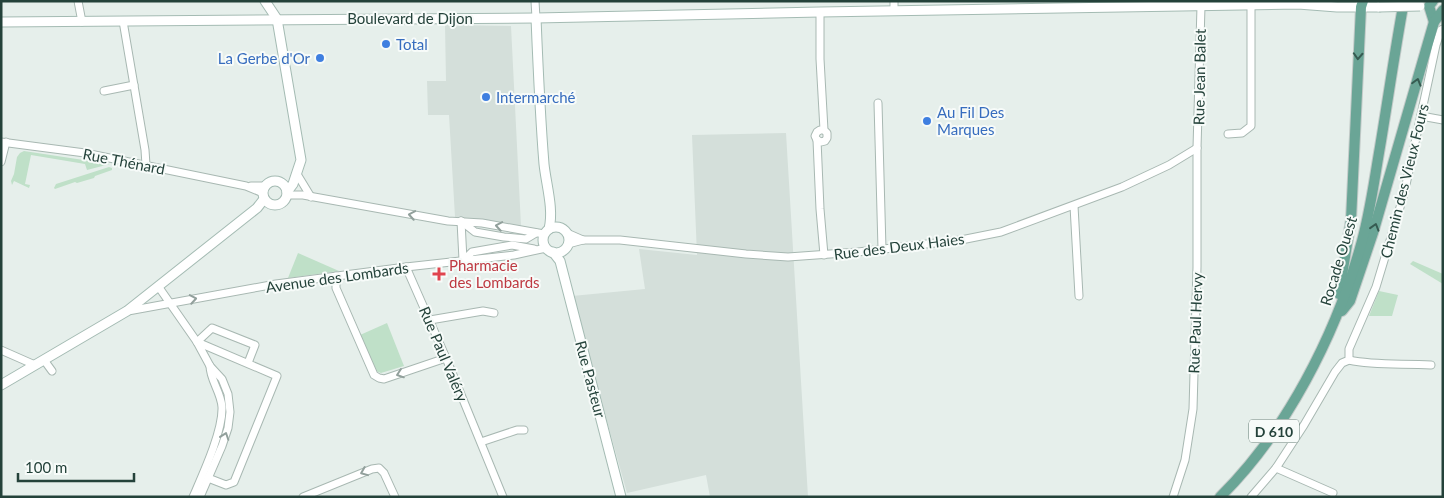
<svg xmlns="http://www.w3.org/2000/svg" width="1444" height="498" font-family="Lato,sans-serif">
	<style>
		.built { fill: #d4dfda }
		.green { fill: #bfe0c8 }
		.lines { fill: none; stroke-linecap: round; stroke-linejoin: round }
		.street-casing { stroke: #a8b8b2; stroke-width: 9 }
		.secondary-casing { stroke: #a4bbb3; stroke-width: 11 }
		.primary-casing { stroke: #c2cac8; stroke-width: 12 }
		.street { stroke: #fff; stroke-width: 7 }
		.secondary { stroke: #fff; stroke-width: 9 }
		.primary { stroke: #6aa596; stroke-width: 10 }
		.secondary-bridge-casing { stroke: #a4bbb3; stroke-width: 11; stroke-linecap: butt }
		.secondary-bridge { stroke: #fff; stroke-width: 9 }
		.oneway { stroke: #365b51 }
		.oneway2 { stroke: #92a09c }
		.shop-dot { fill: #3f7fe0; stroke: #f7fbf9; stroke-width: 2 }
		.health-dot { fill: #e0444e; stroke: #f7fbf9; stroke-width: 2 }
		.labels { text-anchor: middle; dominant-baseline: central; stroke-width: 4; stroke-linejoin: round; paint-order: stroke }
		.shield { fill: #f7fbf9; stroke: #637a73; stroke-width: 1 }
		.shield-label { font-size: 14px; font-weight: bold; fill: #24423a }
		.street-label { font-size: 15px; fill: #24423a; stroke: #f7fbf9 }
		.shop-label { font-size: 15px; fill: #366cbe; stroke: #f7fbf9; text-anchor: start }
		.health-label { font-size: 15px; fill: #be3a42; stroke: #f7fbf9; text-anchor: start }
	</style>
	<rect width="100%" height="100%" fill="#e6efeb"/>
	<!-- built -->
	<g class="built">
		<polygon points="445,25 511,26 521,226 455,217 449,115 428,115 427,81 446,81"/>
		<polygon points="786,133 808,497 710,497 706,475 627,493 572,296 645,289 639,249 697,255 692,135"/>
	</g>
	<!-- green -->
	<g class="green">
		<polygon points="24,151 110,164 87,170 85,164 31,155 25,184 30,185 29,188 14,181 12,185 11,181 14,174 17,157 20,153"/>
		<polygon points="109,167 112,168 112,170 95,176 94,178 77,183 75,182 55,189 54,188 56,184"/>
		<polygon points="298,253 339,271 288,278"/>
		<polygon points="1413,261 1443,274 1443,284 1410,264"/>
		<polygon points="1379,291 1398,295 1392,316 1369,316"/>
		<polygon points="387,323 404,366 381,373 376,371 360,335"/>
	</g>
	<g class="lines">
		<!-- street casing -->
		<g class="street-casing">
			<g id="street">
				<polyline points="78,1 82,22"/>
				<polyline points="535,1 536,18"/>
				<polyline points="894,11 894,1"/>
				<polyline points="820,12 820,59 824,130 827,133 827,138 825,141 821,142 817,140 815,136 817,132 820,130 824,130"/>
				<polyline points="123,21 145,150 146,165"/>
				<polyline points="104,91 134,85"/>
				<polyline points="878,103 882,249"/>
				<polyline points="1421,116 1443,120"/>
				<polyline points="1228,134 1242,133 1251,126 1251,6"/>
				<polyline points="817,140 820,209 824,255"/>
				<polyline points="1,142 85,153 246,186 263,193"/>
				<polyline points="1,162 6,142"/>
				<polyline points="297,174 311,197"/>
				<polyline points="251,186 266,186"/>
				<polyline points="287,195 303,195 448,221 482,223 544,234"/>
				<polyline points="1074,206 1079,296"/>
				<polyline points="461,221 475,232 504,237 526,239 536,233"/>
				<polyline points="461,221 463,260"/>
				<polyline points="567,233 583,240"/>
				<polyline points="568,244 583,240 620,240 746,254 788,257 858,252 961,240 1001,232 1122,187 1169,165 1197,148"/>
				<polyline points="464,260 472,252 512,245 534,249"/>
				<polyline points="406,267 446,358 503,497"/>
				<polyline points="336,276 336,288 374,375 379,378 384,379 446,358"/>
				<polyline points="158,286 197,342 210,366 222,379 228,394 230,412 228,428 222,446 200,497"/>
				<polyline points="128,311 276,284 406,267 514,255 546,248"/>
				<polyline points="430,320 483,311 494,313"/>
				<polyline points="1,350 35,365"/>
				<polyline points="44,360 52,371"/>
				<path d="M1349,360c27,6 54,3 82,5"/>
				<polyline points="481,442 517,430 524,430"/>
				<polyline points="1276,468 1333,493"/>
				<polyline points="208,478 226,485 234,482 277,376 197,342 212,328 255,345 248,363"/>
				<path d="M193,497c10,-23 30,-66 29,-90 -1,-15 -12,-27 -12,-41"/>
				<polyline points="303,497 372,469 379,468 384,473 395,497"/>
				<polyline points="1173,497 1185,460 1193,409 1197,267 1197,148 1201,6"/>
				<polyline points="1251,497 1276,468 1304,425 1335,372 1342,363 1349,360 1349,349 1376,287 1404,194 1436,45 1441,30 1443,29"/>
			</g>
		</g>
		<!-- secondary casing -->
		<g class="secondary-casing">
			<g id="secondary">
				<polyline points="265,1 277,19 301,160 293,184 287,192"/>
				<path d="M536,18c2,49 4,97 8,146 2,20 10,45 5,65"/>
				<polyline points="1,22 536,18 820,12 1298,4 1337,7 1379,7"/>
				<circle cx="275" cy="193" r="12"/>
				<circle cx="556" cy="240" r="13"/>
				<polyline points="553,252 560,261 621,497"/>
				<polyline points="1,385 127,311 257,208 264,199"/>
			</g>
		</g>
		<!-- primary casing -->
		<g class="primary-casing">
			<g id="primary">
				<polyline points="1433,1 1429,6 1434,22"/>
				<polyline points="1339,294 1351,220 1361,7 1363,1"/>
				<polyline points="1342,311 1350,301 1373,233 1434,22 1443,10"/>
				<path d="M1220,497c66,-65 115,-161 140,-249 10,-33 14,-67 20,-101 8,-48 15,-97 24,-146"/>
			</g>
		</g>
		<!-- street -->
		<use href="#street" class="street"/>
		<!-- secondary -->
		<use href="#secondary" class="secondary"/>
		<!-- primary -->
		<use href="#primary" class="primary"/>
		<!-- secondary-bridge casing -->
		<g class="secondary-bridge-casing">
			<polyline id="secondary-bridge" points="1379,7 1420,6"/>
		</g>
		<!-- secondary-bridge -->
		<use href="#secondary-bridge" class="secondary-bridge"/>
	</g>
	<!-- one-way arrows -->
	<defs><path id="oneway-chevron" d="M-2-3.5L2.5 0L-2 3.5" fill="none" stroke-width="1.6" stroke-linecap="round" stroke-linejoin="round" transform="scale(1.25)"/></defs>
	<g class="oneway">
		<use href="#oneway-chevron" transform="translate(1358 56) rotate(93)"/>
		<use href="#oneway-chevron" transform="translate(1417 82) rotate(-74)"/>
		<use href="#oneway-chevron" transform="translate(1375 227) rotate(-73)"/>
	</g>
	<g class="oneway2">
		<use href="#oneway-chevron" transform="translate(412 215) rotate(-170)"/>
		<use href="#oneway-chevron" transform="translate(499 226) rotate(-170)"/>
		<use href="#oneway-chevron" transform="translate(193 299) rotate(-10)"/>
		<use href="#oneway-chevron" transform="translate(400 374) rotate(161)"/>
		<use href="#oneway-chevron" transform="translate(225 436) rotate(-71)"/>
		<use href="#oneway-chevron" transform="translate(364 472) rotate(158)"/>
	</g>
	<!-- markers -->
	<g class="shop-dot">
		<circle cx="386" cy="44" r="5"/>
		<circle cx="320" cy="58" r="5"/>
		<circle cx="486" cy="97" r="5"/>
		<circle cx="927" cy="121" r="5"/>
	</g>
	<path class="health-dot" d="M436.5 266.5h5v5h5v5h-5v5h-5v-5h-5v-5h5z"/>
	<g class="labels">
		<!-- shield labels -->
		<rect class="shield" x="1249" y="419.5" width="50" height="23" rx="4"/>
		<g class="shield-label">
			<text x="1274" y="431">D 610</text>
		</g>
		<!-- street labels -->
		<g class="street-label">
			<text x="410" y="18">Boulevard de Dijon</text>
			<text transform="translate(1199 77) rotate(-89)">Rue Jean Balet</text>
			<text transform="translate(124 161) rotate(11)">Rue Thénard</text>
			<text transform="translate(1404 181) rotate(-76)">Chemin des Vieux Fours</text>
			<text transform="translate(899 246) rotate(-7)">Rue des Deux Haies</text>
			<text transform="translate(1338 261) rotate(-73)">Rocade Ouest</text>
			<text transform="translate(337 277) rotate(-8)">Avenue des Lombards</text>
			<text transform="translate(1195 323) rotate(-88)">Rue Paul Hervy</text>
			<text transform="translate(444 354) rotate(67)">Rue Paul Valéry</text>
			<text transform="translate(591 379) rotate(75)">Rue Pasteur</text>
		</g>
		<!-- shop labels -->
		<g class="shop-label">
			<text x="396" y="44">Total</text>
			<text x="310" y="58" text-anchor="end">La Gerbe d'Or</text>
			<text x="496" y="97">Intermarché</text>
			<text x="937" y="112">Au Fil Des<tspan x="937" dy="17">Marques</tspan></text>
		</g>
		<!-- health labels -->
		<g class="health-label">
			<text x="449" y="265">Pharmacie<tspan x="449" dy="17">des Lombards</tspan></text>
		</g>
	</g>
	<!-- border -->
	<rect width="1444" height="498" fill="none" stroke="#24423a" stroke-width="5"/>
	<!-- scale -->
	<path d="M18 473v8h116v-8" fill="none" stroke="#24423a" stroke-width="2.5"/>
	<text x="25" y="473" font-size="15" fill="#24423a" stroke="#f7fbf9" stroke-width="4" paint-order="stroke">100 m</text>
</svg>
